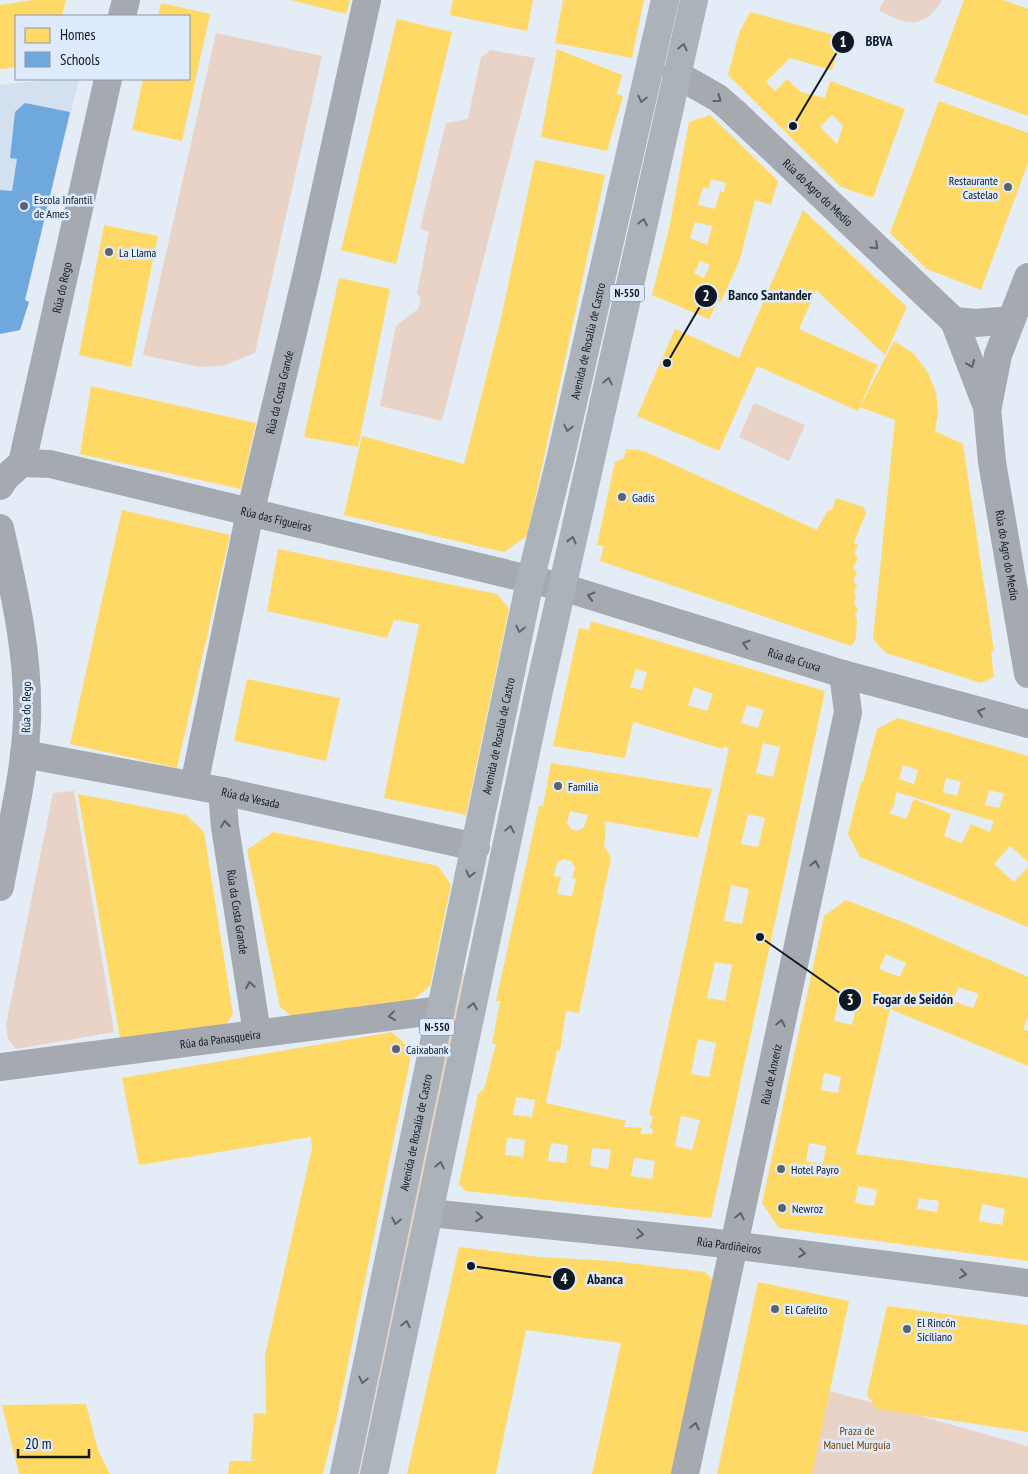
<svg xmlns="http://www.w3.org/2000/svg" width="1028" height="1474" font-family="'PT Sans Narrow',sans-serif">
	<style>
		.built { fill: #d3e0ef }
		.green { fill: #e9d3c6 }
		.homes { fill: #ffd966; fill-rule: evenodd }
		.schools { fill: #6fa8dc }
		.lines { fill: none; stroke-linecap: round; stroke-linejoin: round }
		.minor { stroke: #a5aab0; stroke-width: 28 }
		.highway { stroke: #acb2ba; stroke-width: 28 }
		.oneway { stroke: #5e656e }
		.oneway2 { stroke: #5a616a }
		.poi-dot { fill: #5a626d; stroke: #ddebfd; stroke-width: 2 }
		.labels { text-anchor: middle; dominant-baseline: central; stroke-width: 5; stroke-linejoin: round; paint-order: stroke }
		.shield { fill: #ddebfd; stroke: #4e5764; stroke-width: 1 }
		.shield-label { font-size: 11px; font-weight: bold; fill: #101823 }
		.poi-label { font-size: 12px; fill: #101823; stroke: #ddebfd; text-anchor: start }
		.street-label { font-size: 12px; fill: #101823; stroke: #ddebfd }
		.park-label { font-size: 12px; fill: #7c3d00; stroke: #ddebfd }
		.leader { fill: none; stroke: #101823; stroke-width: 2 }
		.callout-dot { fill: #101823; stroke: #ddebfd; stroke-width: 2 }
		.mark-label { font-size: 15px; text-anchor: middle; font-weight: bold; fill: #fff }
		.callout-label { font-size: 14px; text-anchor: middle; font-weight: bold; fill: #101823; stroke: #ddebfd; stroke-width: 5; stroke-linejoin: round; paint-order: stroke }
	</style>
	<rect width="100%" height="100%" fill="#e4ecf6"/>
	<!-- built -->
	<polygon class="built" points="54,79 79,79 25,300 29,302 20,330 0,334 0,85"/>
	<!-- green -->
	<g class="green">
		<path d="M884,0h58c-17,30 -37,26 -63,10z"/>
		<polygon points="216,33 322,56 255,353 222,366 200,367 143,355"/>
		<polygon points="491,50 535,58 442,421 380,406 396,326 418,309 421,298 417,293 429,232 420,228 446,123 468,119 481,57"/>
		<polygon points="754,403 805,425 789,461 739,437"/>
		<polygon points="74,791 114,1032 16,1049 8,1039 6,1025 53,793"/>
		<polygon points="461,973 466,974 359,1474 353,1474"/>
		<polygon points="830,1391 1028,1446 1028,1474 811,1474"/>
	</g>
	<!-- homes -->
	<g class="homes">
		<polygon points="32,0 66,0 62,16 16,16 16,67 0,69 0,5"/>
		<polygon points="291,0 350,0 346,14"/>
		<polygon points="453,0 533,0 527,31 450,15"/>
		<polygon points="563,0 644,0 632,58 555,43"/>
		<polygon points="964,0 1003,0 1028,9 1028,116 934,82"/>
		<polygon points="161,3 210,14 182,141 132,130 143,79 189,79 189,16 158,16"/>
		<path d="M750,12l91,25 -9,33 -42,-12 -24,24 9,9 12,-12 14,13 24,6 5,-17 75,28 -32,89 -32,-11 -113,-112 11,-42zM832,115l11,11 -6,18 -17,-17z"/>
		<polygon points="397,19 452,32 396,264 341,250"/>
		<polygon points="557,49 622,75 617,94 623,96 607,151 541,137"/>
		<polygon points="939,101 1028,133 1028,163 981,290 927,269 890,233"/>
		<path d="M710,115l68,66 -7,24 -16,-5 -15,59 -19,43 -3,-1 -9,18 -57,-24 17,-66 20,-107zM711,179l15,4 -2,9 -4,-1 -5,18 -17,-4 5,-18 6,2zM695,222l17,4 -5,19 -17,-7zM700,261l10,4 -6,13 -10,-5z"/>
		<polygon points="535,160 605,175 527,536 504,552 344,515 362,436 464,464 499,327"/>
		<polygon points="803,210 907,307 885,355 816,290 799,329 878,365 858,411 757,366 719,451 637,416 675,329 739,358"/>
		<polygon points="104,225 158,236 131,367 79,355"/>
		<polygon points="339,278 390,289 358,447 304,437"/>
		<polygon points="894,341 914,354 928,373 936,392 938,413 935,431 963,444 994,651 991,651 994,677 981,683 886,653 873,639 895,420 860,407"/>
		<polygon points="91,386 256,423 241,489 80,454"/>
		<polygon points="626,449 644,451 817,530 828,510 832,510 836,498 863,507 866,513 854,542 858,546 854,553 858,559 853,567 857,573 853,581 857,585 854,592 856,597 854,604 858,609 855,615 857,619 856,639 851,646 600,561 604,546 597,545 615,462 624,458"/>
		<polygon points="122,510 230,535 177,768 70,744"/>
		<polygon points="278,549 497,594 509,609 466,815 384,798 419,624 394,620 387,638 267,611"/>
		<path d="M591,621l234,70 -114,527 -245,-27 -7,-7 19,-90 6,-5 12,-45h-4l8,-43h-4l43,-195h4l8,-43 161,26 -14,49 -94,-17 2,7 -2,17 7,13 -32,155 -13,-2 -6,40h-3l-11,52 80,18 -2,6 18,1 -2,6h12l1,-5 -3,-1 3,-12 -4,-1 80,-367 -5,-2 -1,3 -90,-27 -8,36 -72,-12 26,-118 10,2zM636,669l11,3 -5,18 -12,-3zM694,687l19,7 -6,17 -19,-6zM747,705l17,5 -6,18 -17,-5zM763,743l17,4 -7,30 -17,-4zM570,811l18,4 -4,12 -7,4 -6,-2 -4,-6zM748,814l17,4 -7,29 -17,-3zM563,859l8,2 4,7 -3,10 4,1 -4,17 -15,-2 4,-17 -7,-1 3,-13zM731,885l18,4 -7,35 -18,-3zM715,962l17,3 -7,36 -18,-3zM698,1039l18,4 -7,34 -18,-3zM516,1097l19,3 -3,17 -19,-2zM681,1116l19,4 -8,30 -17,-4zM507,1138l18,2 -2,17 -18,-2zM551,1143l17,2 -2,18 -18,-2zM592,1148l19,2 -3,19 -18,-3zM634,1158l21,3 -3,18 -21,-3z"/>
		<polygon points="247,679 340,698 326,761 234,741"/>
		<path d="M898,718l130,38v106l-18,-16 -16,18 20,18 14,-15v60l-168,-70 -12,-23 13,-52h2l14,-53zM903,765l15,5 -4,14 -15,-5zM946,778l15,4 -4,14 -14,-4zM989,790l15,4 -5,14 -14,-3zM896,792l98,29 -4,11 -19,-8 -9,19 -18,-7 7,-22 -37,-15 -8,20 -17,-6 5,-7z"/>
		<polygon points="78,794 186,815 204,832 233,1014 220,1033 122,1050"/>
		<polygon points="273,832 438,866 451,885 430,986 410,1002 298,1021 280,1007 247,850"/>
		<path d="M846,900l64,25 118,52v40l-5,12 5,2v35l-138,-57 -34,145 172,24v83l-249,-33 -17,-25 62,-287zM886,954l20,9 -6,14 -21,-8zM958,987l21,7 -6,14 -20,-7zM840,996l18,4 -6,25 -18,-4zM824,1073l17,4 -3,16 -17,-3zM809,1143l17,3 -3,18 -17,-3zM858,1186l19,4 -3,16 -19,-3zM919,1198l20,3 -2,11 -20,-3zM982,1204l23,5 -3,16 -23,-4z"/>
		<polygon points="392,1032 412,1051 337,1417 323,1474 228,1474 230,1461 259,1461 251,1460 254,1413 266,1414 265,1356 312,1148 311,1137 139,1165 122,1078"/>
		<polygon points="459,1247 540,1257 612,1261 705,1272 714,1281 674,1474 592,1474 621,1343 526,1330 496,1474 407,1474"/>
		<polygon points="758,1282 849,1301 812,1474 717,1474"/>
		<polygon points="887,1306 1028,1325 1028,1432 877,1409 867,1395"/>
		<polygon points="86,1404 98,1450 110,1474 19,1474 2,1405"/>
	</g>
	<!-- schools -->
	<polygon class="schools" points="25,103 70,112 25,300 29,302 20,330 0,334 0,190 12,191 17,159 10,158 15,112"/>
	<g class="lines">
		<!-- minor -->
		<g class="minor">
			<polyline points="122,16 126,0"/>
			<path id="s1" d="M676,74l42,24 15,13 221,210 33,86 5,55 36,212"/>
			<polyline points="954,321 976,323 1011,320"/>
			<polyline points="988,406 998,355 1028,277"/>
			<path id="s2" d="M22,463l28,1 512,123 281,87 185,50"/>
			<path id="s3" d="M0,486l6,-9 16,-14 86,-384"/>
			<path d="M0,528c14,63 29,125 27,191 -2,56 -17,113 -27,168"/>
			<path id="s4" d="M24,754l198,37 254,56"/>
			<path id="s5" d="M194,785l53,-258 60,-254 60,-273"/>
			<path id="s6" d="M222,791l3,36 32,206"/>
			<path id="s7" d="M0,1067l441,-57"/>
			<path id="s8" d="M430,1213l270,28 328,42"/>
			<path id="s9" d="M685,1474l163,-762 -5,-38"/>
		</g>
		<!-- highway -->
		<g class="highway">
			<path id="s10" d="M344,1474l186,-893 30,-121 105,-460"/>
			<polyline points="374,1474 538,695 694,0"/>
		</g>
	</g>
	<!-- one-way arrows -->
	<defs><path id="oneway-chevron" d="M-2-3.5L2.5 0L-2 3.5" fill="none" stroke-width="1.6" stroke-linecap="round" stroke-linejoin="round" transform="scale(1.25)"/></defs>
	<g class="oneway">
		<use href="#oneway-chevron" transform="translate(683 47) rotate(-77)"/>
		<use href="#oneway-chevron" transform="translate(642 99) rotate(103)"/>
		<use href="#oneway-chevron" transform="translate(643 222) rotate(-78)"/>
		<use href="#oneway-chevron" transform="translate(608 381) rotate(-78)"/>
		<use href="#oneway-chevron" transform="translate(568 428) rotate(103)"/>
		<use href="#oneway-chevron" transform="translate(572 540) rotate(-76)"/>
		<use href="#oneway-chevron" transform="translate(520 629) rotate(102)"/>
		<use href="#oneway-chevron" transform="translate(510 829) rotate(-78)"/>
		<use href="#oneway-chevron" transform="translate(470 874) rotate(102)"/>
		<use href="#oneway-chevron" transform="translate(473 1006) rotate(-78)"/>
		<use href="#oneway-chevron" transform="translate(440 1165) rotate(-78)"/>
		<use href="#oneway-chevron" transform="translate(396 1221) rotate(102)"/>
		<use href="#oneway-chevron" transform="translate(406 1324) rotate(-78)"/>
		<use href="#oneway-chevron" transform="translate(363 1380) rotate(102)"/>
	</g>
	<g class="oneway2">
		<use href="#oneway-chevron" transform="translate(718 99) rotate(36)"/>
		<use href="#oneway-chevron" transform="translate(875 246) rotate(44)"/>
		<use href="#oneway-chevron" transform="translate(971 364) rotate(68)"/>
		<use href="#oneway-chevron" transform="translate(591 596) rotate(-164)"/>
		<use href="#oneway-chevron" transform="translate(746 644) rotate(-163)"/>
		<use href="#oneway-chevron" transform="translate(981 712) rotate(-164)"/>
		<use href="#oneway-chevron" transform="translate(225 824) rotate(-97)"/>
		<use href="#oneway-chevron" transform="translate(815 864) rotate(-78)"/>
		<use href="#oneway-chevron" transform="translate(250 985) rotate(-99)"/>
		<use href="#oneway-chevron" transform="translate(392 1016) rotate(173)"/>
		<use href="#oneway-chevron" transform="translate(781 1023) rotate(-78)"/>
		<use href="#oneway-chevron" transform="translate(740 1216) rotate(-78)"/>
		<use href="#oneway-chevron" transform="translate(479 1217) rotate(6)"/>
		<use href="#oneway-chevron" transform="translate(640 1234) rotate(6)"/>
		<use href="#oneway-chevron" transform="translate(802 1253) rotate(7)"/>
		<use href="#oneway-chevron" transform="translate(963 1274) rotate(8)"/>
		<use href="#oneway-chevron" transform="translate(695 1426) rotate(-78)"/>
	</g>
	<!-- markers -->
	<g class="poi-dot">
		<circle cx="1008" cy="187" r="5"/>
		<circle cx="24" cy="206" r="5"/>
		<circle cx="109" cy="252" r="5"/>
		<circle cx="622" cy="497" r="5"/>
		<circle cx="558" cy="786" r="5"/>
		<circle cx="396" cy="1049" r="5"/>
		<circle cx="781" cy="1169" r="5"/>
		<circle cx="782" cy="1208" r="5"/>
		<circle cx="775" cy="1309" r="5"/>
		<circle cx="907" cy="1329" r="5"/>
	</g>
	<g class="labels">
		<!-- shield labels -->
		<g class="shield">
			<rect x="609.5" y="284.5" width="35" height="17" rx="4"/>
			<rect x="419.5" y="1018.5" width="35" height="17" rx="4"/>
		</g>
		<g class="shield-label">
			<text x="627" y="293">N-550</text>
			<text x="437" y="1027">N-550</text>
		</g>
		<!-- poi labels -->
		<g class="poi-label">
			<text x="998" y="180" text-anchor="end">Restaurante<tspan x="998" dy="14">Castelao</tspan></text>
			<text x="34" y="199">Escola Infantil<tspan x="34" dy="14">de Ames</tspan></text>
			<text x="119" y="252">La Llama</text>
			<text x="632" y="497">Gadis</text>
			<text x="568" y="786">Familia</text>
			<text x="406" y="1049">Caixabank</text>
			<text x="791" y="1169">Hotel Payro</text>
			<text x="792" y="1208">Newroz</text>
			<text x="785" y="1309">El Cafelito</text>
			<text x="917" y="1322">El Rincón<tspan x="917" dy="14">Siciliano</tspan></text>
		</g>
		<!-- street labels -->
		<g class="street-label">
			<text stroke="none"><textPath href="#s1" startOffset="186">Rúa do Agro do Medio</textPath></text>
			<text stroke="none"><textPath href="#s3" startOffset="212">Rúa do Rego</textPath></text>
			<text stroke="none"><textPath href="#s10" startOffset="1159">Avenida de Rosalía de Castro</textPath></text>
			<text stroke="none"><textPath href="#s5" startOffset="402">Rúa da Costa Grande</textPath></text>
			<text stroke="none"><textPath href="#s2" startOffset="261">Rúa das Figueiras</textPath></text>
			<text stroke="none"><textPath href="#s1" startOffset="615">Rúa do Agro do Medio</textPath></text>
			<text stroke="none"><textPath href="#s2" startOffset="798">Rúa da Cruxa</textPath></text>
			<text transform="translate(26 707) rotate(-89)">Rúa do Rego</text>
			<text stroke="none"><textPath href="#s10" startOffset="754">Avenida de Rosalía de Castro</textPath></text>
			<text stroke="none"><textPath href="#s4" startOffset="231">Rúa da Vesada</textPath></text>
			<text stroke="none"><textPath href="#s6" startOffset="122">Rúa da Costa Grande</textPath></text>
			<text stroke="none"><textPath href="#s7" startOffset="222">Rúa da Panasqueira</textPath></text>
			<text stroke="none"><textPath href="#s9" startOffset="409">Rúa de Anxeriz</textPath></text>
			<text stroke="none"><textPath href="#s10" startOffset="349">Avenida de Rosalía de Castro</textPath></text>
			<text stroke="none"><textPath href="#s8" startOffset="301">Rúa Pardiñeiros</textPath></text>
		</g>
		<!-- park labels -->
		<g class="park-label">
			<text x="857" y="1430">Praza de<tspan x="857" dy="14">Manuel Murguía</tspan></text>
		</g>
	</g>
	<!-- callouts -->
	<path class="leader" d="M793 126L843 42M667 363L706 296M760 937L850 1000M471 1266L564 1279"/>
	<g class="callout-dot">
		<circle cx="793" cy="126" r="5"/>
		<circle cx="667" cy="363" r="5"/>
		<circle cx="760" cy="937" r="5"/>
		<circle cx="471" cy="1266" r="5"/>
		<circle cx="843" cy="42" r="12"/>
		<circle cx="706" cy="296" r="12"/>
		<circle cx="850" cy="1000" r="12"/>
		<circle cx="564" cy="1279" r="12"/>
	</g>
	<g class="mark-label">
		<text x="843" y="47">1</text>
		<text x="706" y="301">2</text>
		<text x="850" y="1005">3</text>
		<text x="564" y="1284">4</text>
	</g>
	<g class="callout-label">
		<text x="879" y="46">BBVA</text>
		<text x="770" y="300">Banco Santander</text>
		<text x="913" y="1004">Fogar de Seidón</text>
		<text x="605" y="1284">Abanca</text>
	</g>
	<!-- legend -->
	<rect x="15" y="15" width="175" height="65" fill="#ddebfd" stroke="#8b97a6"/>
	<rect x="25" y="28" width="25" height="15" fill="#ffd966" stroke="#8b97a6"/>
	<text x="60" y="40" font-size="15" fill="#101823">Homes</text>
	<rect x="25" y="52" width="25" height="15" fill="#6fa8dc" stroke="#8b97a6"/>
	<text x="60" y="65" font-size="15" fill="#101823">Schools</text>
	<!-- scale -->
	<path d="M18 1449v8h71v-8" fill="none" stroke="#101823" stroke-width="2.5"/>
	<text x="25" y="1449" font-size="15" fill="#101823" stroke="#ddebfd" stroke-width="4" paint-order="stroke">20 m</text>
</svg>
